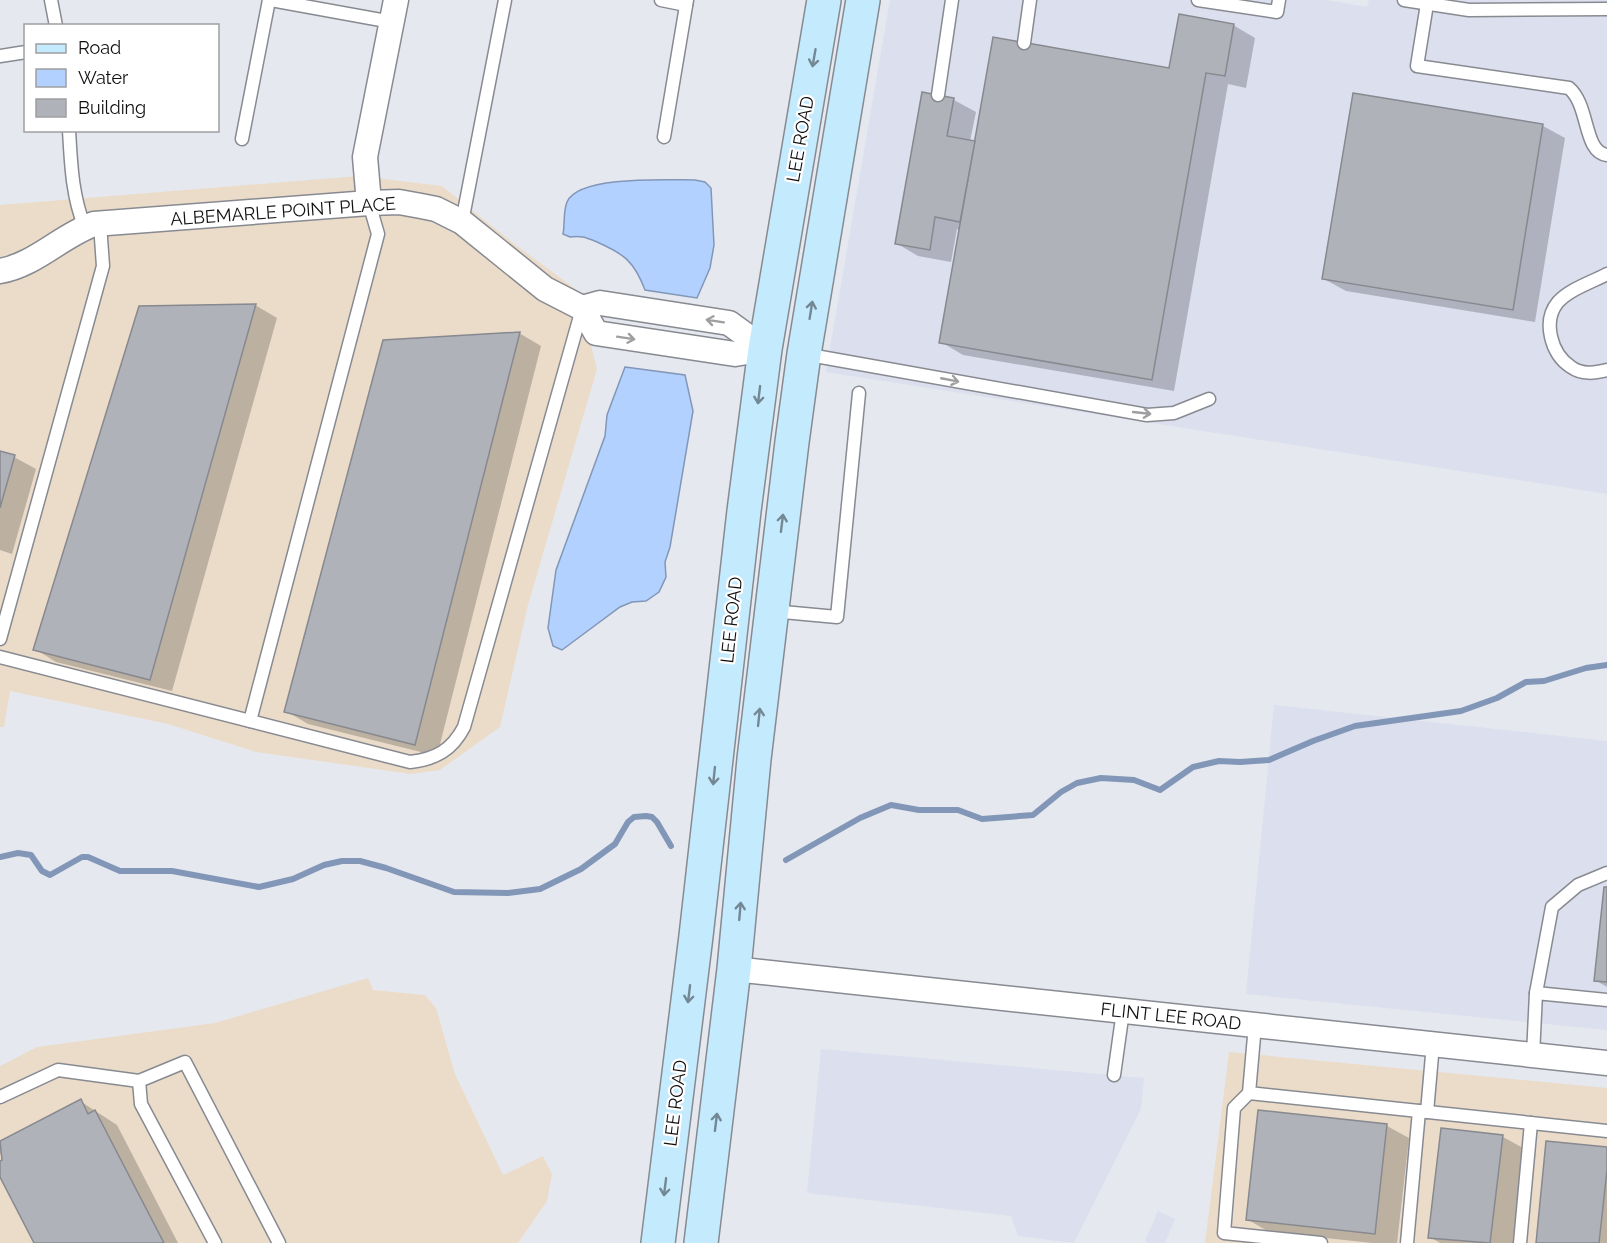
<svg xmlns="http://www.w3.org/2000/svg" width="1607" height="1243" font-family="Raleway,sans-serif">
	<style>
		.commercial { fill: #ebdcca }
		.built { fill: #dbdfee }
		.water { fill: #b3d1fe; stroke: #8297b8; stroke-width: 1.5 }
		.shadow { fill: #0003 }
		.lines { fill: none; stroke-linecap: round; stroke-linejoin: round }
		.stream { stroke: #8297b8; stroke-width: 6 }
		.building { fill: #b0b2b9; stroke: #87898f; stroke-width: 1.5 }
		.lane-casing { stroke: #888a91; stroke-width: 15 }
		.street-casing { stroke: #888a91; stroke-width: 27 }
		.secondary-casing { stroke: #888a91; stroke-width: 36 }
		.lane { stroke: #fff; stroke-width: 12 }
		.street { stroke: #fff; stroke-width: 24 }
		.secondary { stroke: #c4eafd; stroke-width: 33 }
		.oneway { stroke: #738894 }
		.oneway2 { stroke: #9f9fa1 }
		.labels { text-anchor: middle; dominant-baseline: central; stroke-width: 4.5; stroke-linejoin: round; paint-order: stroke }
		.street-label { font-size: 18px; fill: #101013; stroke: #fff }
	</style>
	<rect width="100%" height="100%" fill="#e6e8ef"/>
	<!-- commercial -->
	<g class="commercial">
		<polygon points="359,176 442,186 513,243 577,290 597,369 528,605 500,727 440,770 411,774 256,752 168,724 10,691 4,727 0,727 0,205"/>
		<polygon points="368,978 373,990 425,995 436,1008 455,1074 503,1175 543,1156 552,1174 547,1201 518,1243 0,1243 0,1066 37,1047 215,1023"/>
		<polygon points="1229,1052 1607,1088 1607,1243 1205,1243"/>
	</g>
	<!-- built -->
	<g class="built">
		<polygon points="890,0 1326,0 1367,7 1369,0 1607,0 1607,494 826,372"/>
		<polygon points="1274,705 1607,741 1607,1030 1246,994"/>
		<polygon points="821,1049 1144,1078 1141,1109 1074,1243 1018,1236 1011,1216 807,1193"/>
		<polygon points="1158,1211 1175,1219 1165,1243 1150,1243 1145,1241"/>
	</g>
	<!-- water -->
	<g class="water">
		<path d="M695,180l10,2 6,6 3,57 -4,23 -13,30 -52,-8c-11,-29 -21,-36 -48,-48 -10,-4 -16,-7 -27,-5l-7,-3c2,-10 0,-22 4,-32 11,-27 102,-22 128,-22z"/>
		<polygon points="625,367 685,375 693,411 670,547 665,562 666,577 659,592 646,601 632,602 620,607 562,650 553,646 548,628 556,570 605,436 607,415"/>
	</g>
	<!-- shadow -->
	<g class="shadow">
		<polygon points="1233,25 1255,38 1246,88 1228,84 1174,391 963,355 941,342 961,230 957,229 951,262 918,256 896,243 954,100 976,112 970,141 976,142 1171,70"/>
		<polygon points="1354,95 1543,126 1565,138 1535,322 1346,291 1324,279"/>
		<polygon points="255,305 277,318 172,691 56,662 35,649"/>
		<polygon points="519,333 541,346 437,756 308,724 286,711"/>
		<polygon points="0,453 14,457 36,469 12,554 0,550"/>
		<polygon points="1607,889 1607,987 1595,980"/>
		<polygon points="80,1101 117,1125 178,1243 36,1243 0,1174 0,1163 4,1161 0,1153 0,1142"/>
		<polygon points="1387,1126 1409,1138 1397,1243 1372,1243 1269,1232 1247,1219"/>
		<polygon points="1443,1129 1503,1137 1525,1149 1513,1243 1440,1243 1430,1237"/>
		<polygon points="1607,1149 1607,1243 1537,1243"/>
	</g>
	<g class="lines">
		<!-- stream -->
		<g class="stream">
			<polyline points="0,857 18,853 31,855 42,871 50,875 82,857 88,857 120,871 172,871 259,887 293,879 324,865 342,861 360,861 386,868 454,892 508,893 540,889 581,869 615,844 628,822 634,817 646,816 652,817 657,822 671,846"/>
			<polyline points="786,860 860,818 891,805 919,810 958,810 982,819 1033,815 1061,792 1077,783 1101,778 1134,780 1160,790 1193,767 1219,761 1240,762 1269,760 1313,741 1355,726 1461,711 1497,698 1526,682 1544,681 1586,668 1607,665"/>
		</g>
	</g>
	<!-- building -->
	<g class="building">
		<polygon points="1179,14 1234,24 1225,76 1206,73 1152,380 939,343 993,37 1169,68"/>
		<polygon points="922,92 954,98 947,136 975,141 960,222 935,217 930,250 895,244"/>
		<polygon points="1353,93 1543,124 1513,310 1322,279"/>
		<polygon points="256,304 150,680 33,650 139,306"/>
		<polygon points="520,332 415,745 284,712 383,340"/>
		<polygon points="0,451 15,455 0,508"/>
		<polygon points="1604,887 1607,887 1607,982 1594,981"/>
		<polygon points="81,1099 88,1114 95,1110 164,1243 34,1243 0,1177 0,1161 2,1160 0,1141"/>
		<polygon points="1258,1110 1387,1124 1375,1234 1246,1220"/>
		<polygon points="1441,1128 1503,1135 1490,1243 1428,1238"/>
		<polygon points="1546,1141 1607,1147 1607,1170 1599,1243 1536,1243"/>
	</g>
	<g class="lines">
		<!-- lane casing -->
		<g class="lane-casing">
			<g id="lane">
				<polyline points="51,0 56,26"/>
				<polyline points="271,0 392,22"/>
				<polyline points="661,0 686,5"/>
				<polyline points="1198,0 1277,12 1279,0"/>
				<polyline points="1404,0 1469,10 1607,9"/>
				<path d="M1427,4l-10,62 152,22c21,18 14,64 38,67"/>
				<polyline points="1024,43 1030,0"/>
				<polyline points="0,56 26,52"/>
				<polyline points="938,95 952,0"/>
				<path d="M69,130c2,34 3,66 16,98"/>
				<polyline points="664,137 687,0"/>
				<polyline points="242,139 269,0"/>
				<polyline points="462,222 505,0"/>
				<path d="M1607,274c-15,8 -37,15 -49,28 -16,19 -7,52 13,65 11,8 24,6 36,3"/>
				<polyline points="804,354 1147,415 1174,413 1209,399"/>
				<polyline points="772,611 837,617 859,393"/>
				<polyline points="0,639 103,266 100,224"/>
				<path d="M0,657l410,105c26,-3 42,-12 54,-35l118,-418"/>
				<polyline points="250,721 378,234 369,203"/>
				<polyline points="1536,993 1552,907 1578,885 1607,873"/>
				<polyline points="1255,1025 1249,1093 1607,1131"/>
				<polyline points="1533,1055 1536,993 1607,1000"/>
				<polyline points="1114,1075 1123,1011"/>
				<polyline points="139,1081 141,1104 215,1243"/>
				<polyline points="1249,1093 1234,1108 1224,1233 1321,1243"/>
				<polyline points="0,1097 58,1070 139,1081 185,1062 279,1243"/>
				<polyline points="1427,1112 1433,1044"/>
				<polyline points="1407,1243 1419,1111"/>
				<polyline points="1520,1243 1531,1123"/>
			</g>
		</g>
		<!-- street casing -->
		<g class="street-casing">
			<g id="street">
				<polyline points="369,203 365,157 396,0"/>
				<path d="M0,271c35,-6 61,-35 94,-47l275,-21 30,-1 22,4 15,3 26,13 83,67 37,19 14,25 139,21 30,-5"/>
				<polyline points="582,308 600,303 729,323 765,349"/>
				<polyline points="734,969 1607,1063"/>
			</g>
		</g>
		<!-- secondary casing -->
		<g class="secondary-casing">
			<g id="secondary">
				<polyline points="658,1243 696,936 744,511 765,349 824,0"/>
				<polyline points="701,1243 734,969 754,759 792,442 804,354 863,0"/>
			</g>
		</g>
		<!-- lane -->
		<use href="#lane" class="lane"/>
		<!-- street -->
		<use href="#street" class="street"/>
		<!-- secondary -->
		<use href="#secondary" class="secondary"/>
	</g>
	<!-- one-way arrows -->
	<defs><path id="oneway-shaft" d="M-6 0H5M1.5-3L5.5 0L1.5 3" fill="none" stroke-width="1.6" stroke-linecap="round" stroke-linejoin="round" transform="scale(1.5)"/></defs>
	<g class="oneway">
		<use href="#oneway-shaft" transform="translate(814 58) rotate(100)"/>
		<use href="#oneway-shaft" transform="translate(811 310) rotate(-81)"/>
		<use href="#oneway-shaft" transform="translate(759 395) rotate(97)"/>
		<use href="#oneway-shaft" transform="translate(782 523) rotate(-83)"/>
		<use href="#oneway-shaft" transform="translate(759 717) rotate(-84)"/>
		<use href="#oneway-shaft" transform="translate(714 776) rotate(96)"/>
		<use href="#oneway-shaft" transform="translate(740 911) rotate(-85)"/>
		<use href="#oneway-shaft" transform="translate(689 994) rotate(97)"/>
		<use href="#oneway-shaft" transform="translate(716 1122) rotate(-83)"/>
		<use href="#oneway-shaft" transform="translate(665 1187) rotate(97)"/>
	</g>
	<g class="oneway2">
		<use href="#oneway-shaft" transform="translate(715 321) rotate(-171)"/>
		<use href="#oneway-shaft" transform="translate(626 338) rotate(9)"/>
		<use href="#oneway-shaft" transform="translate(950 380) rotate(11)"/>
		<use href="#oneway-shaft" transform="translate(1142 413) rotate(6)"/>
	</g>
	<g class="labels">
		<!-- street labels -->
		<g class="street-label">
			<text transform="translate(800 139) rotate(-80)">LEE ROAD</text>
			<text transform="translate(283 211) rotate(-4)">ALBEMARLE POINT PLACE</text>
			<text transform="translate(731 620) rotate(-84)">LEE ROAD</text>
			<text transform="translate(1171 1016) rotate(6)">FLINT LEE ROAD</text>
			<text transform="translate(675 1103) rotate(-83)">LEE ROAD</text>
		</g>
	</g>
	<!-- legend -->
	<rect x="24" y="24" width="195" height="108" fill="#ffffff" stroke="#9f9fa1" stroke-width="1.5"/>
	<rect x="36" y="44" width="30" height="9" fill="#c4eafd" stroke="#9f9fa1" stroke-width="1.5"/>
	<text x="78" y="54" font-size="18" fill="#101013">Road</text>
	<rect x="36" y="69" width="30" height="18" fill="#b3d1fe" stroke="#9f9fa1" stroke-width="1.5"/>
	<text x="78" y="84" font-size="18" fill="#101013">Water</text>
	<rect x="36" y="99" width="30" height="18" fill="#b0b2b9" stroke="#9f9fa1" stroke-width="1.5"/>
	<text x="78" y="114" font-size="18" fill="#101013">Building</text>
</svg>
